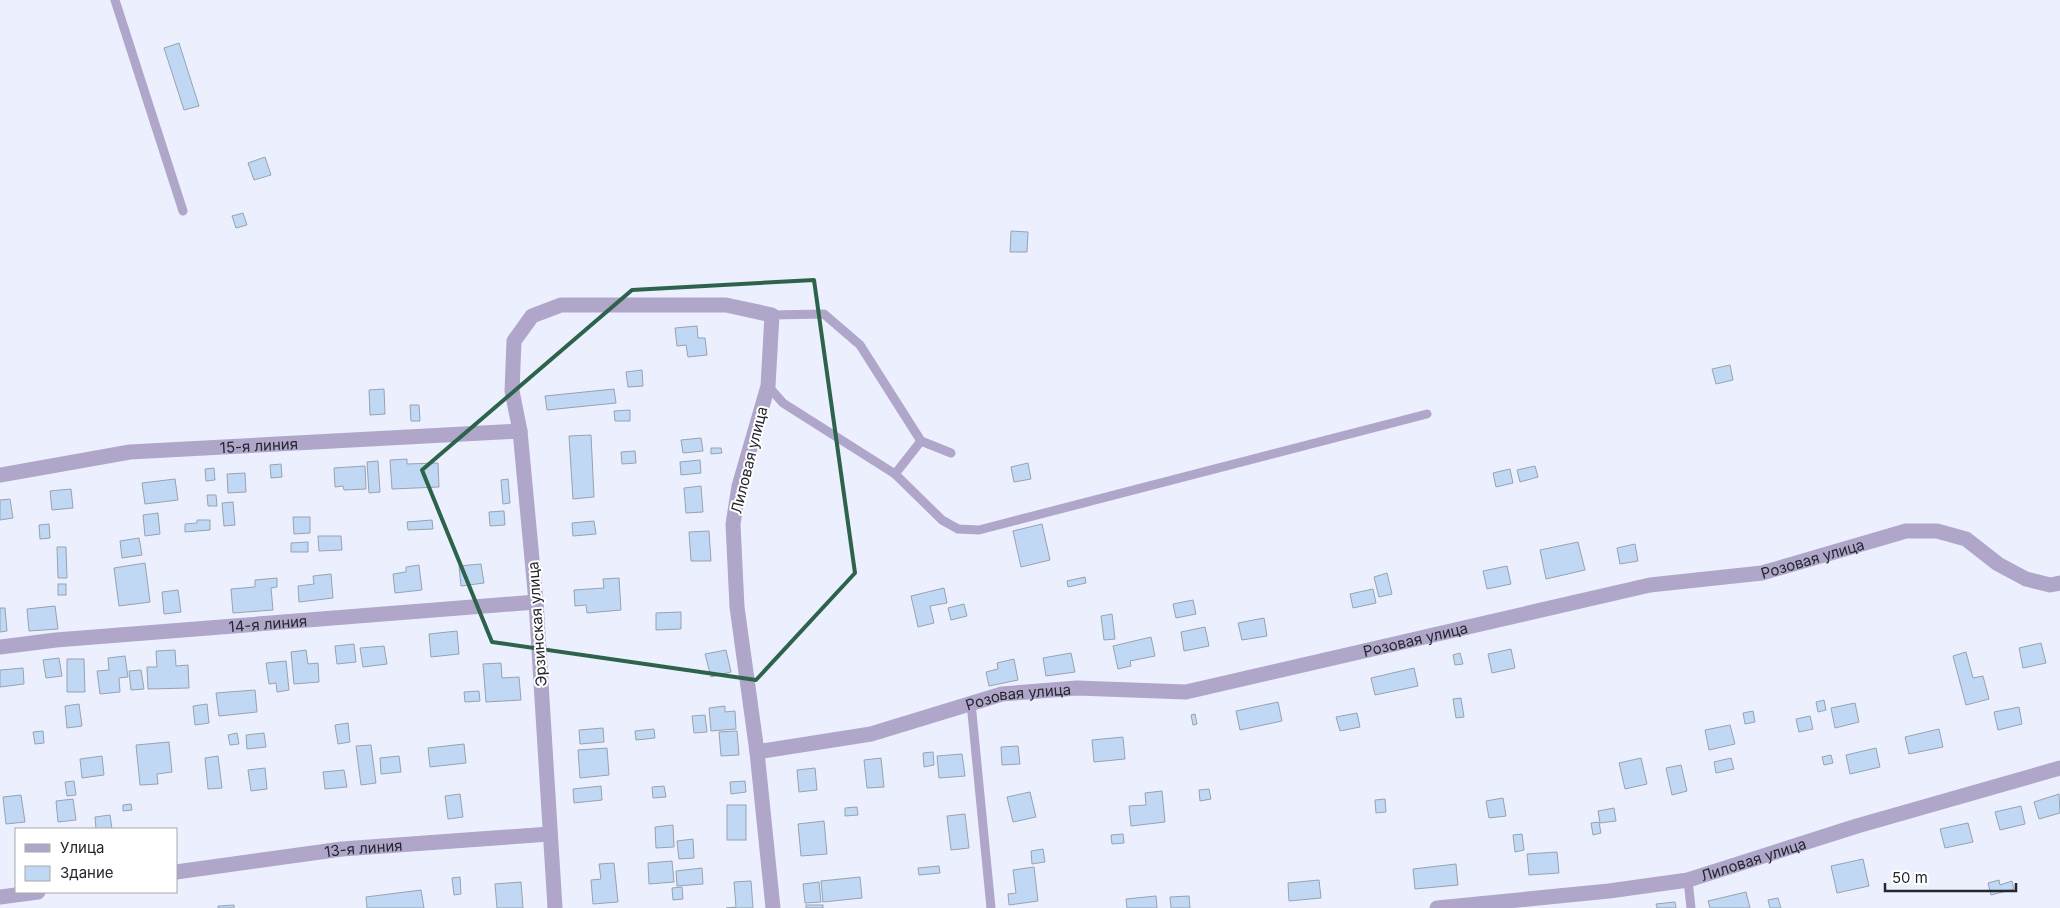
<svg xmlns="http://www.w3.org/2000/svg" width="2060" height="908" font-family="Inter,sans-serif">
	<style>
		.building { fill: #c0d8f4; stroke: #97a3b1 }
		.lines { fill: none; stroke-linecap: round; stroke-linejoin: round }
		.service { stroke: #afa6ca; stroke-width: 9 }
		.minor { stroke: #afa6ca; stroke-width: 15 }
		.marked { fill: none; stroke: #2c634a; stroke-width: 4; stroke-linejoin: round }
		.labels { text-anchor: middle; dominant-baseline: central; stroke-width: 4; stroke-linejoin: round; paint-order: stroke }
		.street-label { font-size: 15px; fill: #26272e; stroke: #fff }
	</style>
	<rect width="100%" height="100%" fill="#ebeffe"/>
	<!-- building -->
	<g class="building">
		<polygon points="179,43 199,106 184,110 164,48"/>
		<polygon points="265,157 271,175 254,180 248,163"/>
		<polygon points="243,213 247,225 236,228 232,216"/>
		<polygon points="1011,231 1028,232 1027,252 1010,252"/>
		<polygon points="697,326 698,338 705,338 707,355 688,357 686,345 677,346 675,328"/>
		<polygon points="1730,365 1733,380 1716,384 1712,369"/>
		<polygon points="642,370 643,386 628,387 626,372"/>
		<polygon points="384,389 385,414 370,415 369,390"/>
		<polygon points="614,389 616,403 547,410 545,396"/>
		<polygon points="410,405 419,405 420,421 411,421"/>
		<polygon points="630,410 630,421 615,421 614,411"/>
		<polygon points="591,435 594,497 573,499 569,436"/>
		<polygon points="701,438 703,451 683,453 681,440"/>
		<polygon points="711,448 721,448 722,453 711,454"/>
		<polygon points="635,451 636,463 622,464 621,452"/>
		<polygon points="407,459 407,464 438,463 439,487 392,489 390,460"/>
		<polygon points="700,460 701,473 681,475 680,462"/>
		<polygon points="378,461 380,492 369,493 367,462"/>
		<polygon points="1028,463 1031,479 1014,482 1011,467"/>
		<polygon points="281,464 282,477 271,478 270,465"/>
		<polygon points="365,466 366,489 344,490 343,486 335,487 334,468"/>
		<polygon points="1535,466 1538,477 1520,482 1517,470"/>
		<polygon points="214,468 215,480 206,481 205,469"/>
		<polygon points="1510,469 1513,483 1496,487 1493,473"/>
		<polygon points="245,473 246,492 228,493 227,474"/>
		<polygon points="175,479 178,500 145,504 142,483"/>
		<polygon points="508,479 510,503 503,504 501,480"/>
		<polygon points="701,486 703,512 686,513 684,488"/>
		<polygon points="71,489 73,508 52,510 50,491"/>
		<polygon points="207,495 216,495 217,506 208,506"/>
		<polygon points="10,499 13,518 0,520 0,500"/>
		<polygon points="233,502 235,525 224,526 222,503"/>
		<polygon points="504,511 505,525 490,526 489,512"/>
		<polygon points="158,513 160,534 145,536 143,515"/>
		<polygon points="293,517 310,517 310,533 294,534"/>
		<polygon points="197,520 210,520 210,530 185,532 185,524 197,523"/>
		<polygon points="432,520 433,529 408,530 407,522"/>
		<polygon points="594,521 596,534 573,536 572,523"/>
		<polygon points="49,524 50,538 40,539 39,525"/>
		<polygon points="1042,524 1050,560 1021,567 1013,531"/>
		<polygon points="709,531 711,561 691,561 689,532"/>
		<polygon points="318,536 341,536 342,550 319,551"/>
		<polygon points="139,538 142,555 122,558 120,541"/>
		<polygon points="308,542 308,552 291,552 291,543"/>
		<polygon points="1578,542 1585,570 1546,579 1540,550"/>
		<polygon points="1635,544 1638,561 1620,564 1617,548"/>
		<polygon points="57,547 66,547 67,578 58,578"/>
		<polygon points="145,563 150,602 119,606 114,568"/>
		<polygon points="481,564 484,583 461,586 459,566"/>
		<polygon points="419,565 422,590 395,593 393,574 406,572 406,567"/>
		<polygon points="1507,566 1511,584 1487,589 1483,571"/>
		<polygon points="1387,573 1392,594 1379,597 1374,577"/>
		<polygon points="331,574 333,598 299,602 298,586 314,584 313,576"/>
		<polygon points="1085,577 1086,583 1068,587 1067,581"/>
		<polygon points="277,578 277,587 271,588 273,610 233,613 231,589 255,587 255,580"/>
		<polygon points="619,578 621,610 587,613 586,605 575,606 574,590 604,588 603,579"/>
		<rect x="58" y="584" width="8" height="11"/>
		<polygon points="944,588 947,603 930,606 934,623 918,627 911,596"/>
		<polygon points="1373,589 1376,603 1353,608 1350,594"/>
		<polygon points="178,590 181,612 164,614 162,592"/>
		<polygon points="1193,600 1196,614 1176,618 1173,604"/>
		<polygon points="964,604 967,616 951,620 948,608"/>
		<polygon points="55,606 58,629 29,631 27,609"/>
		<polygon points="0,608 5,608 7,631 0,632"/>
		<polygon points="681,612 681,629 656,630 656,613"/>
		<polygon points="1112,614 1115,639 1104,640 1101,616"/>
		<polygon points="1264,618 1267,636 1242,640 1238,623"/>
		<polygon points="1205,627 1209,646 1184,651 1181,632"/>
		<polygon points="457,631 459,654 431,657 429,634"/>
		<polygon points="1151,637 1155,656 1130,661 1131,666 1118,669 1113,646"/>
		<polygon points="2041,643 2046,663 2023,668 2019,648"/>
		<polygon points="354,644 356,662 337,664 335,646"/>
		<polygon points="384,646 387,664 363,667 360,648"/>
		<polygon points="1511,649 1515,668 1492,673 1488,654"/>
		<polygon points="175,650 176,666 188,665 189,688 148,689 147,667 157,667 156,651"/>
		<polygon points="306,650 308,664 318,663 319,682 294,684 291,652"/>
		<polygon points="726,650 731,672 711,677 705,654"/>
		<polygon points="1966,652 1973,678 1983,676 1989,699 1966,705 1953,656"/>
		<polygon points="1071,653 1075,672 1046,676 1043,658"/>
		<polygon points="1460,653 1463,664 1455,665 1453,655"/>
		<polygon points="125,656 128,677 119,678 120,692 100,694 97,671 109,670 108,658"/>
		<polygon points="59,658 62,676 46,678 43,660"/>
		<polygon points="67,659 84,659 85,692 67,692"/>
		<polygon points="1014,659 1018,680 989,686 986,672 998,669 997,663"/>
		<polygon points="286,661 289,690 277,692 276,683 269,684 266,663"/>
		<polygon points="501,663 502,678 519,677 521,700 486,702 483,664"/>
		<polygon points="23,668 24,684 0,687 0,670"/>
		<polygon points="1414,668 1418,686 1375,695 1371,678"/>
		<polygon points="141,670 144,689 131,690 129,671"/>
		<polygon points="255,690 257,712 219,716 216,693"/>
		<polygon points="479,691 480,701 465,702 464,692"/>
		<polygon points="1461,698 1464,717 1456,718 1453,699"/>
		<polygon points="1824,700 1826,710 1818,712 1816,702"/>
		<polygon points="1278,702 1282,721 1240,730 1236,711"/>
		<polygon points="1855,703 1859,722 1835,728 1831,708"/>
		<polygon points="79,704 82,726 67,728 65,706"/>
		<polygon points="207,704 209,723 195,725 193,706"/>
		<polygon points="725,706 725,712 735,711 736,729 711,731 709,708"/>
		<polygon points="2019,707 2022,724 1998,730 1994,712"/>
		<polygon points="1753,711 1755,722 1745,724 1743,713"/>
		<polygon points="1357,713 1360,727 1340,731 1336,717"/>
		<polygon points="1195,714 1197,724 1193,725 1191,715"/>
		<polygon points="705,715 707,732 694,733 692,716"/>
		<polygon points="1810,716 1813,729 1799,732 1796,719"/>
		<polygon points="348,723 350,742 338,744 335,725"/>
		<polygon points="1730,725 1735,744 1709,750 1705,730"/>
		<polygon points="603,728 604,742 580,744 579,730"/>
		<polygon points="654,729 655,738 636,740 635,731"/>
		<polygon points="1939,729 1943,747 1909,754 1905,737"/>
		<polygon points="43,731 44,743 35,744 33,732"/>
		<polygon points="737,731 739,755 721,756 719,732"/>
		<polygon points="237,733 239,744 230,745 228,735"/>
		<polygon points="264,733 266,747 247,749 246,735"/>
		<polygon points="1123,737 1125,759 1094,762 1092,740"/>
		<polygon points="169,742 172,772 157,774 158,784 140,785 136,745"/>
		<polygon points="464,744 466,763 430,767 428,748"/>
		<polygon points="371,745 376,783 361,785 356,746"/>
		<polygon points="1018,746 1020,764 1002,765 1001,747"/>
		<polygon points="607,748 609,775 580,778 578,750"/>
		<polygon points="1876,748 1880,767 1850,774 1846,755"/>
		<polygon points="933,752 934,765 924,767 923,753"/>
		<polygon points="962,754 965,776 939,778 937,756"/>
		<polygon points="1831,755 1833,763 1824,765 1822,757"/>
		<polygon points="102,756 104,775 82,778 80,759"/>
		<polygon points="218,756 222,788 208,789 205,758"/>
		<polygon points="399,756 401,772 381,774 380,758"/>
		<polygon points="881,758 884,787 867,788 864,760"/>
		<polygon points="1641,758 1647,784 1625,789 1619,763"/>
		<polygon points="1731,758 1734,769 1716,773 1714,762"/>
		<polygon points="1681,765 1687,791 1672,795 1666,768"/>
		<polygon points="265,768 267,789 251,791 248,770"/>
		<polygon points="815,768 817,790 799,792 797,770"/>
		<polygon points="344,770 347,787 325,789 323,772"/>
		<polygon points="74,781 76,795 67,796 65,782"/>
		<polygon points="745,781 746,792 731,794 730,782"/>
		<polygon points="601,786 602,800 574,803 573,789"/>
		<polygon points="664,786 666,797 653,798 652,787"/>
		<polygon points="1209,789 1211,799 1200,801 1199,790"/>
		<polygon points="1162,791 1165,822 1131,826 1129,806 1146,805 1145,793"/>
		<polygon points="1030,792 1036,817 1013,822 1007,797"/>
		<polygon points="460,794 463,817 448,819 445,796"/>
		<polygon points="2059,794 2060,813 2039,819 2034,802"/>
		<polygon points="21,795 25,822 6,824 3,797"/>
		<polygon points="1503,798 1506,816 1489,818 1486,801"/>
		<polygon points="73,799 76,820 58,822 56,801"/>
		<polygon points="1385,799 1386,812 1376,813 1375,800"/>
		<polygon points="131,804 132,810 123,811 123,805"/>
		<rect x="727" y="805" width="19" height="35"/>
		<polygon points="2021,806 2025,824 2000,830 1995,812"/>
		<polygon points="857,807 858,815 845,816 845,808"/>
		<polygon points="1614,808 1616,821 1600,823 1598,811"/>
		<polygon points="965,814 969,848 951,850 947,816"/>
		<polygon points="110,815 112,829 96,829 95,817"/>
		<polygon points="824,821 827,854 801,856 798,824"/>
		<polygon points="1599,822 1601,833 1593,835 1591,823"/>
		<polygon points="1968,823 1973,842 1945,848 1940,829"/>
		<polygon points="673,825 674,847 656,848 655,827"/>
		<polygon points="1123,834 1124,843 1112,844 1111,835"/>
		<polygon points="1522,834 1524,850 1515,852 1513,835"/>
		<polygon points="693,839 694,858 679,859 677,841"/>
		<polygon points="1043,849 1045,862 1032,864 1031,851"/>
		<polygon points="1557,852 1559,873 1529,875 1527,854"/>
		<polygon points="1863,859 1869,886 1837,893 1831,866"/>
		<polygon points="672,861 674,882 649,884 648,863"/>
		<polygon points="614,863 618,902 593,904 591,880 601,879 599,864"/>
		<polygon points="1456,864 1458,885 1415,889 1413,869"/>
		<polygon points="939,866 940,873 919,875 918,868"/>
		<polygon points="1034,867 1038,901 1009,905 1008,894 1016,893 1013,870"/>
		<polygon points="702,868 703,884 677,886 676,871"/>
		<polygon points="460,877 461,894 454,895 452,878"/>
		<polygon points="860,877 862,898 823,902 821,881"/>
		<polygon points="1319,880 1321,898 1289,901 1288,883"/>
		<polygon points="1999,880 2000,885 2012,881 2014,889 1991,895 1988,883"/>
		<polygon points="751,881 753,908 726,908 736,907 734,882"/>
		<polygon points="521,882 523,908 497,908 495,884"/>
		<polygon points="819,882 821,902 805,903 803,884"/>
		<polygon points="682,887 683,899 673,900 672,888"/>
		<polygon points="421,890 424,908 367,908 366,897"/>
		<polygon points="1746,892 1750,908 1710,908 1708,901"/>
		<polygon points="1156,896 1157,908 1127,908 1126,899"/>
		<polygon points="1189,896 1190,908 1171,908 1170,897"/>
		<polygon points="1778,898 1781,908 1770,908 1768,900"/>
		<polygon points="1675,902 1676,908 1657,908 1656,904"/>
		<polygon points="234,905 234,908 218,908 218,906"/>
		<rect x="806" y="905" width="17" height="3"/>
	</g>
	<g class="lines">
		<!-- service -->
		<g class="service">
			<polyline points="115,0 183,211"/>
			<polyline points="772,315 824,314 860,345 921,441 951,453"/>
			<polyline points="768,386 783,403 895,474 942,520 958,529 979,530 1427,414"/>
			<polyline points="895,474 921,441"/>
			<polyline points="971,703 991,908"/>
			<polyline points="1688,880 1691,908"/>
		</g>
		<!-- minor -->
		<g class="minor">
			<path id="s1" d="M0,475l130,-23 390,-21"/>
			<path id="s2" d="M0,647l56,-7 480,-38"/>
			<path id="s3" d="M757,752l114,-18 131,-40 75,-6 109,4 464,-107 112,-12 144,-42h31l29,8 32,25 28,15 24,6 10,-2"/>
			<path id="s4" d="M176,872l166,-23 208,-15"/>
			<polyline points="0,897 38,892"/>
			<polyline points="555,908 536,602 520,431 512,391 514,341 532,316 561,305 726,305 772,315 768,386 739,486 733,524 737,607 757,752 773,908"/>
			<path id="s5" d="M1437,908l172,-17 79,-11 169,-54 203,-58"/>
		</g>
	</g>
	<!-- marked area -->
	<path class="marked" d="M814,280l41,293 -99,107 -264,-38 -70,-172 210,-180z"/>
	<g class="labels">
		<!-- street labels -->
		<g class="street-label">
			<text stroke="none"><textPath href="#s1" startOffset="261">15-я линия</textPath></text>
			<text transform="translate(749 460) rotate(-76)">Лиловая улица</text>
			<text stroke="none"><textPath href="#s3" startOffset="1078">Розовая улица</textPath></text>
			<text stroke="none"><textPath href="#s2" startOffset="269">14-я линия</textPath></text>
			<text transform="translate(537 624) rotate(-94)">Эрзинская улица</text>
			<text stroke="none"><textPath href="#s3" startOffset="672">Розовая улица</textPath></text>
			<text stroke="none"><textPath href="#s3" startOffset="268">Розовая улица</textPath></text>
			<text stroke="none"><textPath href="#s4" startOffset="189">13-я линия</textPath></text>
			<text stroke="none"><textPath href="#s5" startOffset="321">Лиловая улица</textPath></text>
		</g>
	</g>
	<!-- legend -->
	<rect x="15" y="828" width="162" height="65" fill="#ffffff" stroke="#a8a9ab"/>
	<rect x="25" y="844" width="25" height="8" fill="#afa6ca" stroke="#a8a9ab"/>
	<text x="60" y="853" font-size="15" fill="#26272e">Улица</text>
	<rect x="25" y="866" width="25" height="15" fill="#c0d8f4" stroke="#a8a9ab"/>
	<text x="60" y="878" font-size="15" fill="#26272e">Здание</text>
	<!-- scale -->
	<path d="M1885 883v8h131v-8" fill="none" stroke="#26272e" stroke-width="2.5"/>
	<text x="1892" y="883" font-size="15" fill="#26272e" stroke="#ffffff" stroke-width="4" paint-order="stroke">50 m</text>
</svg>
